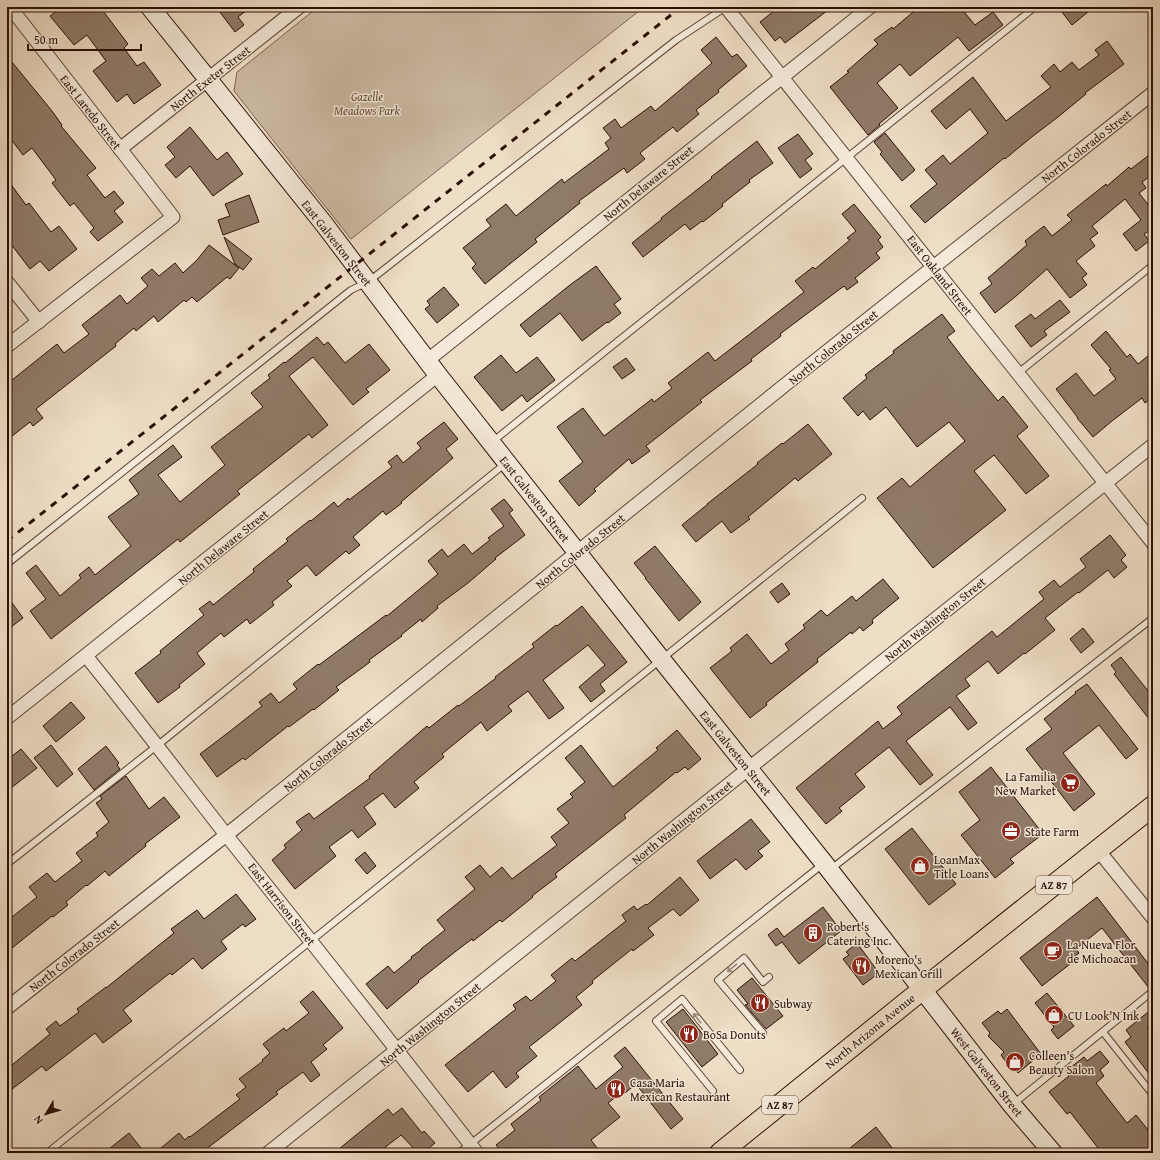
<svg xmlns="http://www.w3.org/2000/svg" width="1160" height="1160" font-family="'Gentium Book Plus',serif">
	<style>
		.green { fill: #cdbba5; stroke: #7b6555 }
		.building { fill: #907b69; stroke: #290f05 }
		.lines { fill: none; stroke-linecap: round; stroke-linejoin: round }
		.lane-casing { stroke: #5a4335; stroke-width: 8 }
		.street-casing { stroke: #5a4335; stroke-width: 15 }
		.secondary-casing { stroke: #290f05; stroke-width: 20 }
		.primary-casing { stroke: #290f05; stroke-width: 22 }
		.lane { stroke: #f5eada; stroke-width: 6 }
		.street { stroke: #f5eada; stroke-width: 13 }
		.secondary { stroke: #f5eada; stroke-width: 18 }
		.primary { stroke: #efdec6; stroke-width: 20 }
		.rail { stroke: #290f05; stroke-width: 3; stroke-dasharray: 7 7; stroke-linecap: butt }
		.oneway { stroke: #99877a }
		.labels { text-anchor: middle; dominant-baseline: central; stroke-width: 3; stroke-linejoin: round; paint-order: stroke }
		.shield { fill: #f5eada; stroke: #665145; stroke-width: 1 }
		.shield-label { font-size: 11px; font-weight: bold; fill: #290f05 }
		.street-label { font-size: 12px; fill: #290f05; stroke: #f5eada }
		.park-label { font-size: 12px; font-style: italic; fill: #624b3d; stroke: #f5eada }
		.poi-label { font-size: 12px; fill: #290f05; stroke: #f5eada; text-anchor: start }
	</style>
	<rect width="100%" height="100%" fill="#efdec6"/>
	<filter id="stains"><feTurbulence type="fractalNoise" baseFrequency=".005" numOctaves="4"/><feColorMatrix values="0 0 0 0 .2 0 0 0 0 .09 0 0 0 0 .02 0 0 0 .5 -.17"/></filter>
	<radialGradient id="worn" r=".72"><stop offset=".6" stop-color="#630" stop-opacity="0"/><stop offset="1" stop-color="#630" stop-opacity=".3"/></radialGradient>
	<!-- green -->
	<polygon class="green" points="318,7 644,7 351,239 234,91 237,72"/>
	<!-- building -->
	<g class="building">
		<polygon points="62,7 100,7 128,44 124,48 137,66 144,62 161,85 134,104 127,94 117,102 93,71 106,61 87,35 74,45 50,16"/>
		<polygon points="216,7 251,7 238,17 244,25 235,32"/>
		<polygon points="779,7 832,7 785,43 780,37 775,41 760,22"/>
		<polygon points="919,7 960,7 975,25 993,12 1003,25 969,51 958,37 910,76 900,64 877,83 898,108 879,124 880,125 868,135 830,87 849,72 847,71 878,44 874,40 892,27 893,29"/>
		<polygon points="1058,7 1094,7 1072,25"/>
		<polygon points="716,37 732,57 737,54 747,66 718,90 719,92 696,110 699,114 677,132 673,127 640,153 645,159 627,173 624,168 579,201 580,203 535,239 537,242 485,284 472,268 476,264 463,248 491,226 486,220 506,204 516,216 562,179 564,183 609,149 605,143 611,138 603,128 615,119 621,128 651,106 655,111 712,63 701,50"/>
		<polygon points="1107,41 1124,64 1085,93 1086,94 1058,117 1033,136 1005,159 1004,158 925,223 910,206 937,184 925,170 943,155 950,164 988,133 970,109 946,129 931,111 973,77 1006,121 1051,87 1041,76 1054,64 1060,72 1072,62 1079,70 1099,55 1095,50"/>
		<polygon points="7,56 52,111 62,125 61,126 96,168 87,175 105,198 114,191 124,203 114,211 123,222 98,241 90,232 94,228 74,203 70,206 52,183 56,180 32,148 23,155 7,134"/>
		<polygon points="190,127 217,160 227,152 243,174 213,196 190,166 176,178 165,165 175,157 167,147"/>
		<polygon points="885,133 915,170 902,181 880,154 882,152 874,142"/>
		<polygon points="798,134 813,154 805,160 812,169 800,178 778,148"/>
		<polygon points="757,141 773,163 749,180 750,182 722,204 723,206 703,222 702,221 690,230 685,224 643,257 632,243 662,219 661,218 712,178 711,177"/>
		<polygon points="1153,152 1153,174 1142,182 1146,188 1139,193 1153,211 1153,236 1149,231 1144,234 1149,241 1136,251 1123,234 1141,220 1125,199 1092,226 1098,233 1090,239 1095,246 1076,261 1087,274 1082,278 1087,285 1070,298 1047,269 1015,297 995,313 980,293 992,284 988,278 1027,245 1025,241 1044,226 1052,236 1072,220 1067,215 1106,184 1107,186 1129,167 1131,169"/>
		<polygon points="7,179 26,205 29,203 51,232 59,226 77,249 49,271 40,261 30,269 7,239"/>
		<polygon points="249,195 259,222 223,235 218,220 230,216 225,204"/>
		<polygon points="854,204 881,237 878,240 883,247 876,253 880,258 855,278 858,282 847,290 844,286 780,334 781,336 751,359 752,361 700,400 702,402 646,446 650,451 632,464 629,459 594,489 596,491 579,506 559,481 583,462 557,427 583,408 604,436 652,399 654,402 672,388 668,383 708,352 715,361 804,292 795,281 813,267 815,269 850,240 847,238 856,231 842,214"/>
		<polygon points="224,237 252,259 243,270 235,264"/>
		<polygon points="209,245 239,268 230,279 227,277 197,302 192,297 186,302 184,300 158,322 154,316 136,331 134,328 115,344 116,346 36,409 43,418 33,426 30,422 7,440 7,384 57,344 64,353 89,334 82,325 120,295 127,304 148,286 141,278 152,269 159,276 175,263 183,273 197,260"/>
		<polygon points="596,266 621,299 614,304 621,313 608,323 607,322 582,341 560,313 530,337 520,325 570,285"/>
		<polygon points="444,287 459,305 437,323 425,309 430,305 427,301"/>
		<polygon points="1060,300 1070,312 1044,331 1047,335 1031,347 1015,326 1031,314 1035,319"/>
		<polygon points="942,314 955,331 947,337 966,362 998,401 1003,396 1028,427 1017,436 1049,476 1026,494 994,455 974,471 1006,510 933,568 877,498 902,478 910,487 965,441 949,422 917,447 886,407 870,420 863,411 858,416 843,398 867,378 865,375 894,353 893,351"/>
		<polygon points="1106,331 1127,357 1130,354 1138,364 1153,352 1153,397 1145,403 1142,398 1112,421 1093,437 1077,418 1078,418 1056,389 1076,373 1094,396 1116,379 1109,370 1111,369 1091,345"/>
		<polygon points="317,337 324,345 328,342 345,363 369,344 390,370 366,389 369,392 353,405 313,357 289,376 328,425 312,438 309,434 237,491 240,494 180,542 178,539 51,639 30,611 46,599 26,573 36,565 60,596 81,578 79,575 89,567 95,575 131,546 108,517 139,494 129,480 173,445 182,457 158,475 180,502 225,465 211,447 263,407 251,393 270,378 268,375 284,362 285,363"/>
		<polygon points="501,355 516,373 537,357 555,380 527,402 522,395 502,411 474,377"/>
		<polygon points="626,358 635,370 622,379 613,367"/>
		<polygon points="444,422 458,439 446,449 453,458 401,502 402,503 386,515 383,511 353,537 360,545 349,554 346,551 316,576 307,565 287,581 292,586 272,602 274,605 250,624 247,619 224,637 221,633 197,653 205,664 179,685 180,687 158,703 135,673 161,653 160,651 204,615 199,609 210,601 213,605 254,572 253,569 288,541 286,539 310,520 311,521 334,502 338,507 348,498 349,500 392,467 388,462 397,455 403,463 421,448 417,443"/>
		<polygon points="808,424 832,454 798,481 795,478 748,517 750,519 731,533 722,521 696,542 682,525 708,504 707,504 758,464 757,463 782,443 783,444"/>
		<polygon points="504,499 513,510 509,513 525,535 495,558 496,559 468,583 437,606 438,608 422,622 421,619 401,635 402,636 369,660 370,662 336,687 339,690 314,710 313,709 289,727 288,726 245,760 243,758 217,777 200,754 229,732 262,706 259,702 271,693 279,703 297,689 293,684 318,664 319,665 386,615 387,616 438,574 428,561 442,549 448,557 464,544 472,554 490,540 488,538 504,526 491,509"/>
		<polygon points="1110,535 1126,555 1121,560 1127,567 1114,578 1108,570 1079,593 1078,592 1045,618 1055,630 1025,654 1024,653 998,674 988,661 965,679 970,686 956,696 977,723 968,730 950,707 906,741 933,775 920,785 889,747 855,774 865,787 839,808 842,811 826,824 796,788 878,721 883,729 902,714 897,707 992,631 997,637 1044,599 1039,592 1054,580 1060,587 1086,567 1080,559"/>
		<polygon points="655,546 701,602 679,621 645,578 646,578 634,563"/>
		<polygon points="883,579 899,598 872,620 873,623 863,631 860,627 852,634 851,632 817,659 818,662 766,703 767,705 750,718 710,668 732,651 730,648 747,634 771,664 789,650 785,644 805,628 803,625 821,610 827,616 852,596 856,601"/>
		<polygon points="782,583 790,594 778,603 770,592"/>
		<polygon points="7,596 23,618 7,630"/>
		<polygon points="582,606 627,662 600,684 605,691 591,702 579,687 605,665 588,645 543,680 564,708 549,719 528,691 508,706 512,711 487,731 481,722 442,754 444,757 414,782 419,788 395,808 383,793 364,807 376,824 358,838 352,830 329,847 336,856 295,889 272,860 286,848 284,845 302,830 296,822 309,813 314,819 370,778 369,776 427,726 429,728 458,705 459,706 496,678 495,677 534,647 532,644 556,625 557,626"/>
		<polygon points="1083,628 1094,642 1081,653 1070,639"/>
		<polygon points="1121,657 1153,697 1153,724 1114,674 1116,672 1111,665"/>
		<polygon points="1087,684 1138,749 1126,759 1099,725 1063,753 1095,794 1074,811 1026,749 1052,729 1044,719 1076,693 1075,692"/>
		<polygon points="71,702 85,718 56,742 43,726"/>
		<polygon points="677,730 701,759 688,770 685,767 677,773 676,772 624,815 626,818 555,874 557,877 532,896 533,897 502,922 500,920 473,941 472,939 460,948 418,981 419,982 387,1009 366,984 388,966 394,973 412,958 411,957 421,950 421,949 445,930 437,920 475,889 465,877 480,865 490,877 502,867 512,879 557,845 551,837 569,823 557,809 573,797 570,794 585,782 565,758 581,745 613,787 658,750 656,748"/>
		<polygon points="51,745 73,774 57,787 34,758"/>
		<polygon points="106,746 119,763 117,765 120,769 94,790 78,769"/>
		<polygon points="21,749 37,768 7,791 7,760"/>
		<polygon points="991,767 1043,834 1010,859 1014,863 995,878 961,835 980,820 959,792"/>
		<polygon points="126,776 149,809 164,797 180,817 145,844 146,846 109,876 105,871 87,886 86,885 66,902 68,905 53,917 52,916 7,952 7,921 37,897 29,887 47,873 55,882 82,861 76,853 98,836 96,833 109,822 96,803 102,799 100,796"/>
		<polygon points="751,819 770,842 758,851 763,856 746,870 736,859 710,879 697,861"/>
		<polygon points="912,828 956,884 929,905 885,849"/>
		<polygon points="365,852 376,866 367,874 355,860"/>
		<polygon points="680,877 699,900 680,916 673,909 648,928 654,935 633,951 632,949 592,981 593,983 576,997 582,1005 529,1047 537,1056 516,1073 519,1077 506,1088 493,1071 468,1092 445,1065 516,1009 513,1005 526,996 531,1001 556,981 551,975 572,958 575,961 626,921 622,915 634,906 637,910 646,904 647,905"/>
		<polygon points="236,894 256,919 245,927 243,924 221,941 227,949 202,969 193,958 172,975 170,973 123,1010 132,1021 103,1043 95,1033 46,1071 42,1066 7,1093 7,1069 50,1034 46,1029 56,1021 60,1026 79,1012 77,1009 106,987 106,988 174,933 171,929 197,910 204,919"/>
		<polygon points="1097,897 1153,970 1153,987 1149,988 1102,928 1076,949 1079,953 1068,962 1070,964 1042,986 1020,958"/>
		<polygon points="823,907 841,931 799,964 782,942 776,946 768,935 777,928 784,937"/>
		<polygon points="857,943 879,973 863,985 843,959 849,955 846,952"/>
		<polygon points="752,978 783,1016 766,1029 745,1005 748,1004 737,990"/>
		<polygon points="313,991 343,1028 323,1045 327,1049 311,1062 320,1075 311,1082 303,1072 276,1092 278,1094 201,1153 155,1153 179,1133 185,1140 189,1136 190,1137 240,1099 236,1095 246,1087 239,1079 263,1061 262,1060 270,1053 263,1044 284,1028 286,1031 309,1013 300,1002"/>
		<polygon points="1047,993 1074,1026 1058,1039 1051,1030 1054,1027 1035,1003"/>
		<polygon points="1153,1008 1153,1023 1147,1028 1153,1035 1153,1079 1125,1042 1131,1037 1126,1030"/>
		<polygon points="683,1009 718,1054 702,1067 666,1022"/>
		<polygon points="1007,1009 1041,1054 1018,1073 1013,1066 1011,1068 1003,1058 1001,1055 1004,1052 988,1036 990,1033 982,1023 998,1011 1001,1014"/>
		<polygon points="625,1047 683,1119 671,1129 636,1084 625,1093 621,1093 608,1103 620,1117 591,1140 601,1153 502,1153 496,1145 515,1130 511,1124 541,1100 539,1097 578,1066 596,1089 623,1067 614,1056"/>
		<polygon points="1100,1051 1109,1062 1100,1070 1104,1076 1096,1083 1127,1123 1136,1115 1153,1136 1153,1144 1142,1153 1102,1153 1070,1112 1067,1114 1049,1092 1069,1076 1066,1071 1084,1057 1087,1061"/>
		<polygon points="402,1108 422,1133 424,1131 435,1143 423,1153 418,1153 401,1135 378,1153 334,1153 388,1109 393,1115"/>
		<polygon points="876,1127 896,1153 844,1153"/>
		<polygon points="129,1133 145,1153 104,1153"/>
	</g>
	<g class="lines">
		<!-- lane casing -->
		<g class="lane-casing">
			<g id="lane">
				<polyline points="1018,373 1153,265"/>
				<polyline points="492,442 1035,7"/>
				<polyline points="7,564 351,290 368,282 676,40 726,7"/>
				<polyline points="7,864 158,745 506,463"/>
				<polyline points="831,869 1153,618"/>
				<polyline points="1103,1032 1153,1095"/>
				<polyline points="761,1035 763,1033 718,980 744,958 763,982 769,977"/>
				<polyline points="713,1091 656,1021 682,999 740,1070"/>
				<polyline points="1013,1104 1153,991"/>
				<polyline points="47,1153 862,498"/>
				<polyline points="459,1153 823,864"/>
			</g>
		</g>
		<!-- street casing -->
		<g class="street-casing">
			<g id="street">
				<polyline points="726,7 1153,543"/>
				<polyline points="120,149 299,7"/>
				<polyline points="7,282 39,322"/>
				<polyline points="7,346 173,217 10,7"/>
				<polyline points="428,360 870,7"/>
				<path d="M86,656c48,59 94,120 141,180 84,105 168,211 250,317"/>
				<polyline points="7,718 438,375"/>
				<polyline points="1098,850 1153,918"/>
				<polyline points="7,1008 235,828 796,376 1153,93"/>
				<polyline points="268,1153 1153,445"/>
			</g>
		</g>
		<!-- secondary casing -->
		<g class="secondary-casing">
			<polyline id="secondary" points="150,7 324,224 438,375 661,659 824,863 1012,1105 1053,1153"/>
		</g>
		<!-- primary casing -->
		<g class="primary-casing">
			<polyline id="primary" points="720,1153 923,989 1153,806"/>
		</g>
		<!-- lane -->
		<use href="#lane" class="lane"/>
		<!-- street -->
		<use href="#street" class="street"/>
		<!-- secondary -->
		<use href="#secondary" class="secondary"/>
		<!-- primary -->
		<use href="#primary" class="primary"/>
		<!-- rail -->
		<polyline class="rail" points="7,541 681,7"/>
	</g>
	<!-- one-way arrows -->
	<defs><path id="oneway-shaft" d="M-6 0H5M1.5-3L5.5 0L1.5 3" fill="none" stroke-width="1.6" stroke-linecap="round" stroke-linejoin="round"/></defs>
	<g class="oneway">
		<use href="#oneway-shaft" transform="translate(732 968) rotate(140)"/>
		<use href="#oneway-shaft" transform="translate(697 1018) rotate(-129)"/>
	</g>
	<!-- icons -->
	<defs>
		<g id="supermarket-disc" transform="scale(1)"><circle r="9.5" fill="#8f2418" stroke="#f5eada"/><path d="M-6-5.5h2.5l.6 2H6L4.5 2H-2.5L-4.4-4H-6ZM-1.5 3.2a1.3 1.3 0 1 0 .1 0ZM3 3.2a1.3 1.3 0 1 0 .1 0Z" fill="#fff"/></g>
		<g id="office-disc" transform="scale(1)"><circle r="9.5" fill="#8f2418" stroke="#f5eada"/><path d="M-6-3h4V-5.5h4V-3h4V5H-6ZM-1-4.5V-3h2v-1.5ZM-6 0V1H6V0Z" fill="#fff"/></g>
		<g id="shop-disc" transform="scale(1)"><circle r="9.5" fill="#8f2418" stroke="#f5eada"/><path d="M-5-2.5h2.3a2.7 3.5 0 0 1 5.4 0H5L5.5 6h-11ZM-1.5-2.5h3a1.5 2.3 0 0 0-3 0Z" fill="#fff"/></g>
		<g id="building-disc" transform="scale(1)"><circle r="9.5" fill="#8f2418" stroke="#f5eada"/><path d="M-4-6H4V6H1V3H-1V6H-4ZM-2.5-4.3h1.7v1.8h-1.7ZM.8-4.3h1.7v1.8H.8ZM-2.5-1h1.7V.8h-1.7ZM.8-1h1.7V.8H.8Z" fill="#fff"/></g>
		<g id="cafe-disc" transform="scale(1)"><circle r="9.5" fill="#8f2418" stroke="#f5eada"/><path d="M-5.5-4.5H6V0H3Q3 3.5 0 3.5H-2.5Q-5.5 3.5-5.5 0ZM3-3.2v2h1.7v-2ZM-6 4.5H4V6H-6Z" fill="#fff"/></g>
		<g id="restaurant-disc" transform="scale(1)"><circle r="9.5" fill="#8f2418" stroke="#f5eada"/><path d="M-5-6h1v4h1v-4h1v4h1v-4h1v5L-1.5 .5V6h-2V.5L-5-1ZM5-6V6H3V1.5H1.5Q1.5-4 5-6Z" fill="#fff"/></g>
	</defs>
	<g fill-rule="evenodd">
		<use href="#supermarket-disc" x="1070" y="783"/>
		<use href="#office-disc" x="1011" y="831"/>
		<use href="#shop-disc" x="920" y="866"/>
		<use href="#building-disc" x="813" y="933"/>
		<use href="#cafe-disc" x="1053" y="951"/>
		<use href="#restaurant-disc" x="861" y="966"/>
		<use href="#restaurant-disc" x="760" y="1003"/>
		<use href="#shop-disc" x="1054" y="1015"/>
		<use href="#restaurant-disc" x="689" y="1034"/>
		<use href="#shop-disc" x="1015" y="1062"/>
		<use href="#restaurant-disc" x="616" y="1089"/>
	</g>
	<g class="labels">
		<!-- shield labels -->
		<g class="shield">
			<rect x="1036" y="876" width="36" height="18" rx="3"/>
			<rect x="762" y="1096" width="36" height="18" rx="3"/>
		</g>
		<g class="shield-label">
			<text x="1054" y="885">AZ 87</text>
			<text x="780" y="1105">AZ 87</text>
		</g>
		<!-- street labels -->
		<g class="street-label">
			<text transform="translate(210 78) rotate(-38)">North Exeter Street</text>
			<text transform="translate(91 112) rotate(52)">East Laredo Street</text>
			<text transform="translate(1086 146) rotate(-38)">North Colorado Street</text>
			<text transform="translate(648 183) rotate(-39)">North Delaware Street</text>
			<text transform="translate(337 243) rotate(52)">East Galveston Street</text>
			<text transform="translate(940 275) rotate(52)">East Oakland Street</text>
			<text transform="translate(833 347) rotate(-39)">North Colorado Street</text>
			<text transform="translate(535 499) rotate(52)">East Galveston Street</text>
			<text transform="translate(223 547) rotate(-39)">North Delaware Street</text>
			<text transform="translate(580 551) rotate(-39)">North Colorado Street</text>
			<text transform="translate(935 619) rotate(-39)">North Washington Street</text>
			<text transform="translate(736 753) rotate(51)">East Galveston Street</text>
			<text transform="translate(328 754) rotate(-39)">North Colorado Street</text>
			<text transform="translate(682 822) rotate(-39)">North Washington Street</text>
			<text transform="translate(282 904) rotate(52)">East Harrison Street</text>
			<text transform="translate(74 955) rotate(-38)">North Colorado Street</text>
			<text transform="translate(430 1024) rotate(-39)">North Washington Street</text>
			<text transform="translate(870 1031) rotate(-39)">North Arizona Avenue</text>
			<text transform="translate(987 1072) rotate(52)">West Galveston Street</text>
		</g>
		<!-- park labels -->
		<g class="park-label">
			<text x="367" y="96">Gazelle<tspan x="367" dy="14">Meadows Park</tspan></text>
		</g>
		<!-- poi labels -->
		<g class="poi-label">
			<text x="1056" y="776" text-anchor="end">La Familia<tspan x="1056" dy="14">New Market</tspan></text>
			<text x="1025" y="831">State Farm</text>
			<text x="934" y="859">LoanMax<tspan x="934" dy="14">Title Loans</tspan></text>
			<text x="827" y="926">Robert's<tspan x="827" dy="14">Catering Inc.</tspan></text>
			<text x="1067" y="944">La Nueva Flor<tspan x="1067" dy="14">de Michoacan</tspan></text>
			<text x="875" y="959">Moreno's<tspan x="875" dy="14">Mexican Grill</tspan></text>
			<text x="774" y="1003">Subway</text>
			<text x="1068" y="1015">CU Look'N Ink</text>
			<text x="703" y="1034">BoSa Donuts</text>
			<text x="1029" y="1055">Colleen's<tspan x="1029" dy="14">Beauty Salon</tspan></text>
			<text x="630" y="1082">Casa Maria<tspan x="630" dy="14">Mexican Restaurant</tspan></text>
		</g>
	</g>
	<!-- margin -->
	<rect width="1160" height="1160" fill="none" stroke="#efdec6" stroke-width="24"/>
	<rect x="8" y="8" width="1144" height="1144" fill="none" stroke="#290f05" stroke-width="2"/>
	<rect x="12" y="12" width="1136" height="1136" fill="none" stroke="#290f05"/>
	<!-- north arrow -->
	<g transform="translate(46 1114) rotate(232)" stroke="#f5eada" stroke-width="3" paint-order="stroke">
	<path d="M0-3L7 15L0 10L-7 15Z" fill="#290f05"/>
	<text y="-6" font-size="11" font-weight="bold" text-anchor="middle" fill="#290f05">N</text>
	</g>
	<!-- scale -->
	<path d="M28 44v6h113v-6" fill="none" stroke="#290f05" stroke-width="2"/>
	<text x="34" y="44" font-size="12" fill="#290f05" stroke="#f5eada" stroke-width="3" paint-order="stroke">50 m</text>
	<rect width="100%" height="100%" filter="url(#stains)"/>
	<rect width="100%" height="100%" fill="url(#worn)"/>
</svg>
